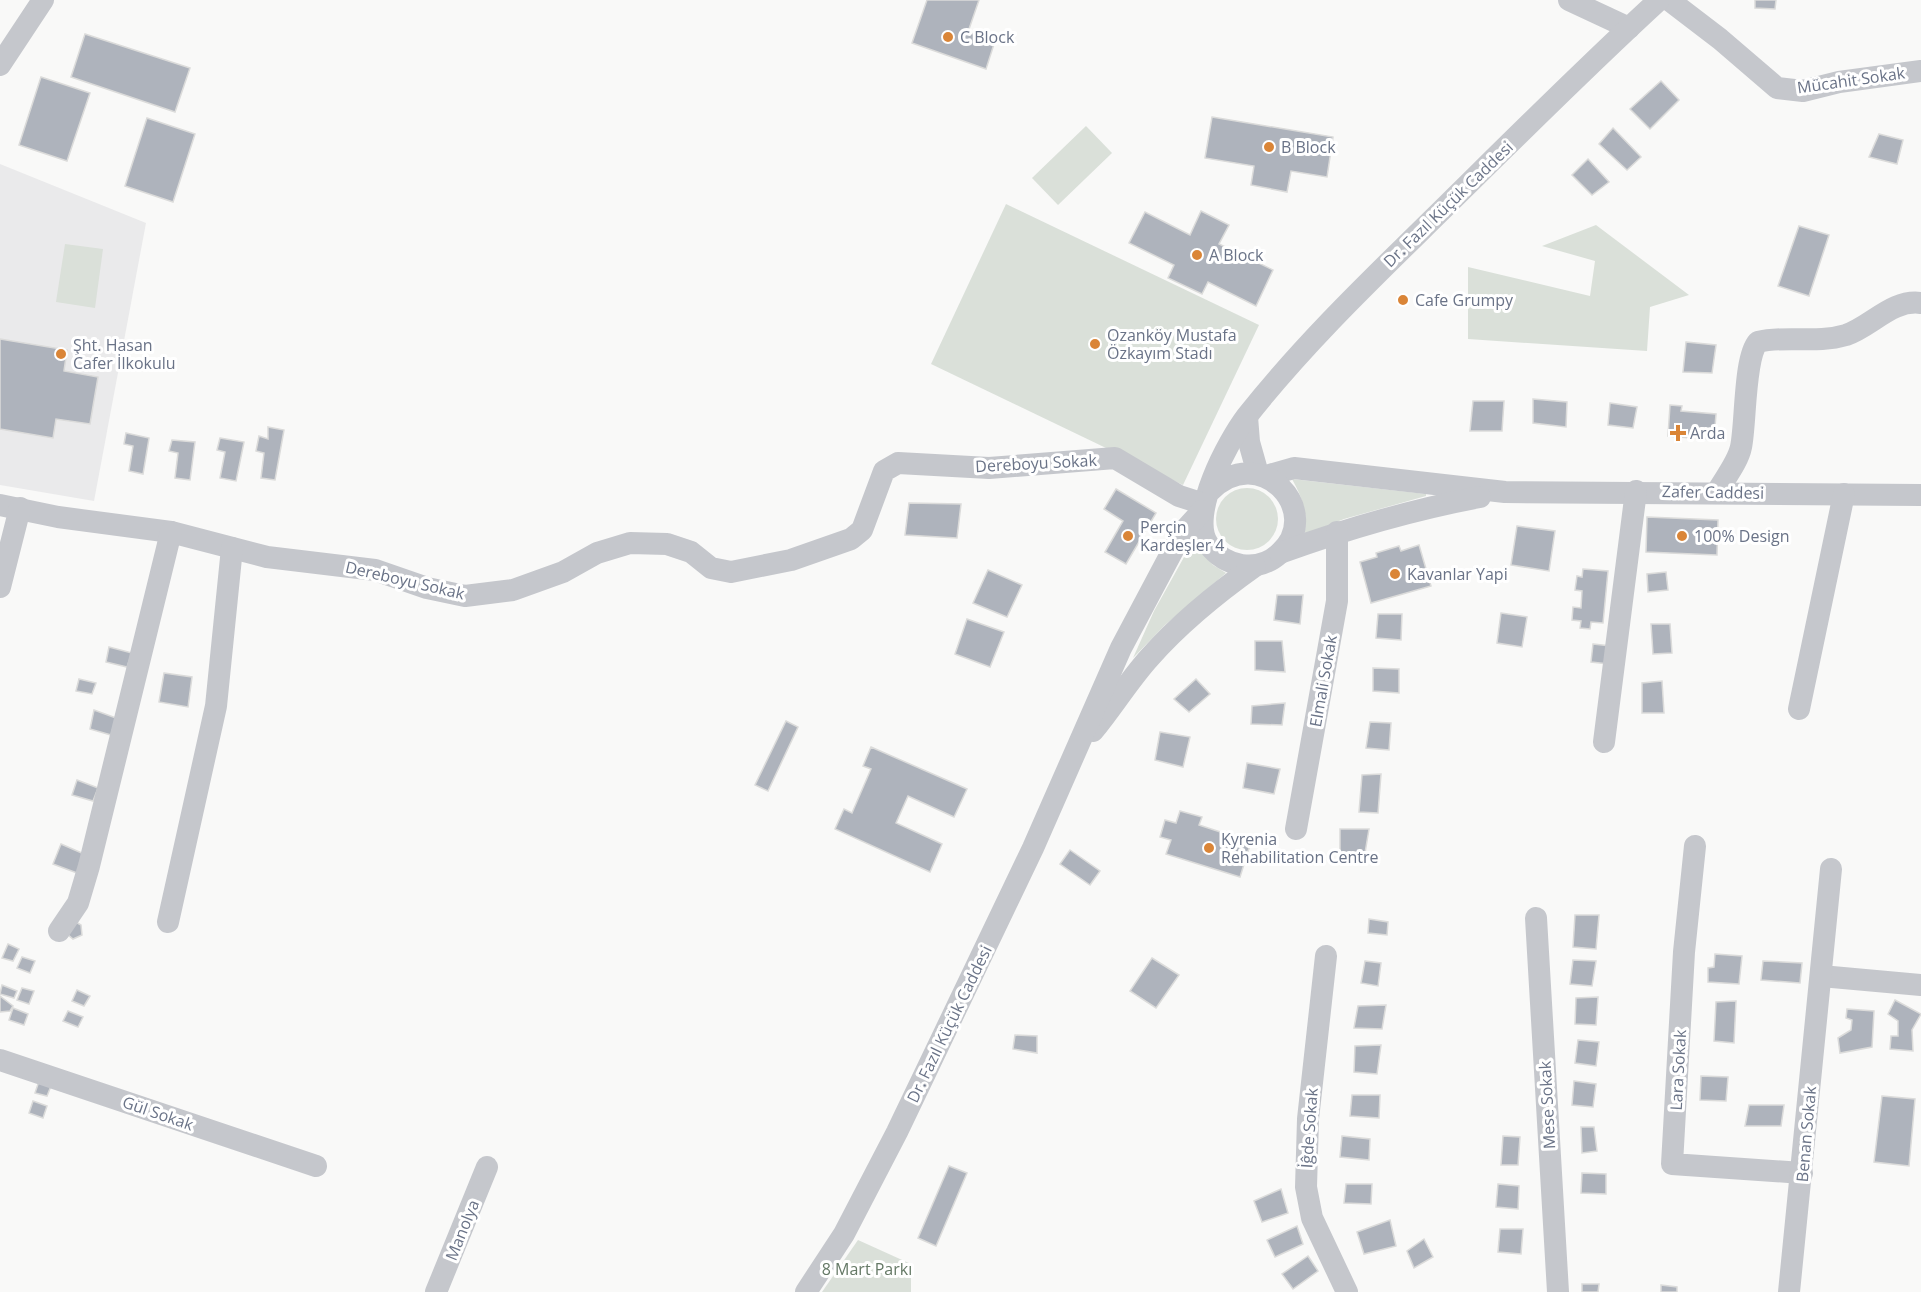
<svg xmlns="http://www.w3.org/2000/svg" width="1921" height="1292" font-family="'Open Sans',sans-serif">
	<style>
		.built { fill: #eaeaeb }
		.green { fill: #dae0d9 }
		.building { fill: #aeb3bc; stroke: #dbdbda; stroke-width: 1.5 }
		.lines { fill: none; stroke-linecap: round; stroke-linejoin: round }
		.minor { stroke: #c5c7cc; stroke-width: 22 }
		.poi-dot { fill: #da8537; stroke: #fff; stroke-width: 2 }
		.labels { text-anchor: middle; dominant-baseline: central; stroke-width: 6; stroke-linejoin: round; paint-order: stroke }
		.poi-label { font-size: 16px; fill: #6a7387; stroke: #fff; text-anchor: start }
		.street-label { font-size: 16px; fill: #6a7387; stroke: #fff }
		.park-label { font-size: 16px; fill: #657966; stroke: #fff }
	</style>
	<rect width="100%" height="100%" fill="#f9f9f8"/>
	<!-- built -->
	<polygon class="built" points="0,164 146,223 94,501 0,485"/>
	<!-- green -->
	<g class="green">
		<polygon points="1086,126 1112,153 1058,205 1032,178"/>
		<polygon points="1006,204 1259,325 1183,485 931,364"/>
		<polygon points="1596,225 1689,295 1650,307 1647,351 1468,339 1468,267 1590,296 1595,261 1542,246"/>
		<polygon points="65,244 103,249 95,308 56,302"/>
		<path d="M1292,479l134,15v2l-82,23 -40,16c5,-20 -2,-38 -12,-56z"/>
		<circle cx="1247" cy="519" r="31"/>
		<polygon points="1193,541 1213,565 1226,573 1165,625 1133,658 1154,611"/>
		<polygon points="858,1240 911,1264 911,1292 822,1292"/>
	</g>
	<!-- building -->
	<g class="building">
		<polygon points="927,0 979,0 968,32 995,41 986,69 912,43"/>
		<polygon points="1755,0 1776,0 1775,9 1755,8"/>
		<polygon points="85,34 190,68 175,112 71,77"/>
		<polygon points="41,77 90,93 67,161 19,145"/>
		<polygon points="1661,81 1679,100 1650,129 1630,109"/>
		<polygon points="1212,117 1333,137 1327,177 1291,171 1287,192 1251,185 1254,166 1205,158"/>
		<polygon points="147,118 195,134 173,202 125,186"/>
		<polygon points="1613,128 1641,157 1627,170 1599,144"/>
		<polygon points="1879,134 1903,140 1897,164 1869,157"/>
		<polygon points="1588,159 1609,182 1592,195 1572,175"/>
		<polygon points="1201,211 1229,225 1219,244 1273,270 1256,306 1208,282 1202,294 1168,278 1174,265 1129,243 1145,212 1190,235"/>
		<polygon points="1799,226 1829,235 1809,296 1778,286"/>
		<polygon points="0,339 67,350 64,371 98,377 90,424 56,419 53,438 0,429"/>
		<polygon points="1686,342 1716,345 1712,373 1683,372"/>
		<polygon points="1533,399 1567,402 1566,427 1533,423"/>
		<polygon points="1473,401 1504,401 1502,431 1470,431"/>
		<polygon points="1610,403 1637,407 1633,428 1608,425"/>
		<polygon points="1670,405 1682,406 1681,411 1716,414 1714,440 1668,436"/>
		<polygon points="268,427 284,430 275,480 261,478 264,453 256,451 259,436 268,439"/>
		<polygon points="126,433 149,438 143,474 129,471 133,446 124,444"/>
		<polygon points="220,438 244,442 236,481 220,478 225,452 217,450"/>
		<polygon points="172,440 195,442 190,480 175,478 178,453 169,451"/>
		<polygon points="1116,489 1156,513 1126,564 1105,552 1123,521 1104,509"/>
		<polygon points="909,503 961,504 957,538 905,535"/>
		<polygon points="1647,517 1718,520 1717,555 1646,552"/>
		<polygon points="1517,526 1555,531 1549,571 1511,565"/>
		<polygon points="1419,545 1431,586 1371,603 1360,562 1377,557 1376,553 1399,546 1401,551"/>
		<polygon points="1583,569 1608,571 1603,623 1591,622 1590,629 1580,628 1581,621 1572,620 1573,607 1581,608 1582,591 1575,590 1577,576 1582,577"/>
		<polygon points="988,570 1022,585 1007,617 973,603"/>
		<polygon points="1666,572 1668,590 1648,592 1647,574"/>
		<polygon points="1277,595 1303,595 1300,624 1274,620"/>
		<polygon points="1501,613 1527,617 1522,647 1497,643"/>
		<polygon points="1378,614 1402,614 1401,640 1376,638"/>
		<polygon points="967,619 1004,632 990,667 955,654"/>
		<polygon points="1651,624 1670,624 1672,653 1653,654"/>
		<polygon points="1255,641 1282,641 1285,672 1255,670"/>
		<polygon points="1593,644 1611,646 1609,664 1591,662"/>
		<polygon points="109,647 132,653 127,667 106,662"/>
		<polygon points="1373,668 1399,669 1399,693 1373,691"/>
		<polygon points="164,673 192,677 188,707 159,702"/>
		<polygon points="79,679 96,683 92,694 76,691"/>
		<polygon points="1196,679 1210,694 1189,712 1174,699"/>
		<polygon points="1662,681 1664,713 1642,713 1642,683"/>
		<polygon points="1285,703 1282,725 1251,724 1252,706"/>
		<polygon points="94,710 116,718 111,735 90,729"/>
		<polygon points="786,721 798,727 768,791 755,785"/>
		<polygon points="1370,722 1391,723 1389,750 1366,748"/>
		<polygon points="1160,732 1190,737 1183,767 1155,760"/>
		<polygon points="871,747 967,789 954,817 908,796 896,823 942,844 930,872 835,829 844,809 852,813 871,769 863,766"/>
		<polygon points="1247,763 1280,769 1274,794 1243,788"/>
		<polygon points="1381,774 1378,813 1359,812 1362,775"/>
		<polygon points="77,780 98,788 93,801 72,795"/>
		<polygon points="1180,811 1202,817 1199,825 1251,842 1240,877 1166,854 1171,840 1160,837 1165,820 1176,823"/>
		<polygon points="1340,829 1369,829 1364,859 1340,856"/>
		<polygon points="61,844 84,854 77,873 53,864"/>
		<polygon points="1070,850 1100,871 1090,885 1060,864"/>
		<polygon points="1575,915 1599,915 1596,949 1573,947"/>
		<polygon points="1369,919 1388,922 1387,935 1368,933"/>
		<polygon points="74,921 81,925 82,935 73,939 66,933"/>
		<polygon points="8,944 19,949 13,961 2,958"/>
		<polygon points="1715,954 1742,956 1739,984 1708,982 1708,968 1714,967"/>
		<polygon points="22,957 35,961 30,973 17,968"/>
		<polygon points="1152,958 1179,975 1156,1008 1130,991"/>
		<polygon points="1573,960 1596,961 1592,986 1570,984"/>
		<polygon points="1365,961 1381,963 1378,986 1361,983"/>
		<polygon points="1763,961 1802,963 1800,983 1761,980"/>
		<polygon points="2,985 17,991 14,998 0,994"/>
		<polygon points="22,988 34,991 29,1004 17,1000"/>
		<polygon points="77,990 90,996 84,1006 72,1001"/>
		<polygon points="0,996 13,1006 10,1011 0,1012"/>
		<polygon points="1598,997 1596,1025 1575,1024 1576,998"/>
		<polygon points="1895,1000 1921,1014 1912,1030 1913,1051 1890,1049 1891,1036 1898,1036 1898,1021 1888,1014"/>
		<polygon points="1736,1001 1734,1043 1714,1041 1716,1002"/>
		<polygon points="1386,1005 1382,1029 1354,1028 1358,1006"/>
		<polygon points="13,1008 28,1014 24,1025 9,1020"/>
		<polygon points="1847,1009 1874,1011 1872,1047 1840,1053 1838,1038 1851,1030 1852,1020 1846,1018"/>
		<polygon points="68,1011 83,1017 78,1027 63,1021"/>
		<polygon points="1015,1035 1037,1036 1037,1053 1013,1049"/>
		<polygon points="1578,1040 1599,1042 1596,1066 1575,1063"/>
		<polygon points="1381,1045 1377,1074 1354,1072 1355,1046"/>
		<polygon points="1701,1076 1728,1077 1726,1101 1700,1100"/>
		<polygon points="39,1081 51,1086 47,1096 35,1093"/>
		<polygon points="1574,1081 1596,1084 1593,1107 1572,1105"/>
		<polygon points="1352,1095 1380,1095 1379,1118 1350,1116"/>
		<polygon points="1882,1096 1915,1099 1909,1166 1874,1162"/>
		<polygon points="33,1101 47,1106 43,1118 29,1113"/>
		<polygon points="1749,1105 1784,1105 1781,1126 1745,1126"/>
		<polygon points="1581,1127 1594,1127 1597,1151 1582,1153"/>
		<polygon points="1342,1136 1370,1139 1369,1160 1340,1157"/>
		<polygon points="1503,1136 1520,1137 1518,1165 1501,1165"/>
		<polygon points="949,1166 967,1173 936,1246 918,1238"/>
		<polygon points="1582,1173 1606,1174 1606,1194 1581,1193"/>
		<polygon points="1346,1184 1372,1184 1371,1204 1344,1203"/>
		<polygon points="1498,1184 1519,1186 1518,1209 1496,1207"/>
		<polygon points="1281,1189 1288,1213 1262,1222 1254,1201"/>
		<polygon points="1390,1220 1396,1246 1364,1254 1357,1232"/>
		<polygon points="1297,1226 1303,1244 1275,1257 1267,1240"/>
		<polygon points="1500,1229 1523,1229 1521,1254 1498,1252"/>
		<polygon points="1424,1239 1433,1257 1414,1268 1407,1251"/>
		<polygon points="1308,1256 1318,1271 1293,1289 1282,1274"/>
		<polygon points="1582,1284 1599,1284 1598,1292 1582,1292"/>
		<polygon points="1661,1285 1677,1287 1677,1292 1661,1292"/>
	</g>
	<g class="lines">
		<!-- minor -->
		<g class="minor">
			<polyline points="1569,0 1629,28"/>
			<polyline points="1669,0 1720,39 1777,88 1803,91 1839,82 1921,71"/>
			<polyline points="0,65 43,0"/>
			<polyline points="1247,417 1249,442 1258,474"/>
			<polyline points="1266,476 1294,468 1505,492 1921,495"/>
			<path d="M1210,491c50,-51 115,21 70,62 -23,21 -55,14 -72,-9 -20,-29 20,-103 39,-128 60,-76 131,-143 200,-211 70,-69 139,-138 212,-205"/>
			<path d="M1717,492c8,-14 21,-30 24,-45 5,-23 3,-90 17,-105 28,-7 58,2 88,-7 26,-9 46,-36 75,-32"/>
			<polyline points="0,505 58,517 171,532 267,557 375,570 427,588 465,596 513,590 563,572 597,553 630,543 667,544 691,552 711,568 731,572 791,560 851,539 862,530 884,471 898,463 989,468 1115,458 1179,496 1204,504"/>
			<path d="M1280,553c66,-24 131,-43 200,-56"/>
			<polyline points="0,587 20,508"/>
			<polyline points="1799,709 1844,494"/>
			<path d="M1093,731c20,-24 36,-51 57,-74 31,-35 67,-64 105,-91"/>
			<polyline points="1604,742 1636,491"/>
			<polyline points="1296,829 1337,601 1337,532"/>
			<polyline points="1695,846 1684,952 1672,1164 1802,1173"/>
			<polyline points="1536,918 1558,1292"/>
			<polyline points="168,922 216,706 232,548"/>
			<polyline points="59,931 78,903 89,866 171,532"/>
			<polyline points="1326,956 1308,1119 1306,1187 1312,1218 1347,1292"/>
			<polyline points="1821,976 1921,985"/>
			<polyline points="0,1060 316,1166"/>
			<polyline points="436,1292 487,1167"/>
			<polyline points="806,1292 844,1234 897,1132 1033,848 1121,648 1182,533 1202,511"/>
			<polyline points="1789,1292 1831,869"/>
		</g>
	</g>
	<!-- markers -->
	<g class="poi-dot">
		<circle cx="948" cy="37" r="6"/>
		<circle cx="1269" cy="147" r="6"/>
		<circle cx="1197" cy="255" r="6"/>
		<circle cx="1403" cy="300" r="6"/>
		<circle cx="1095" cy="344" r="6"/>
		<circle cx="61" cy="354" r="6"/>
		<path d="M1675 424h6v6h6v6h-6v6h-6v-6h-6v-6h6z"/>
		<circle cx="1128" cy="536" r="6"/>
		<circle cx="1682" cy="536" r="6"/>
		<circle cx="1395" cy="574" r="6"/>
		<circle cx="1209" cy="848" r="6"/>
	</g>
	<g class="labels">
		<!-- poi labels -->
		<g class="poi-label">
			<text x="960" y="37">C Block</text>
			<text x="1281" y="147">B Block</text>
			<text x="1209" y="255">A Block</text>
			<text x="1415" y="300">Cafe Grumpy</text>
			<text x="1107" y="335">Ozanköy Mustafa<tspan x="1107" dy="18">Özkayım Stadı</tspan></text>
			<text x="73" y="345">Şht. Hasan<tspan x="73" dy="18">Cafer İlkokulu</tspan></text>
			<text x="1690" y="433">Arda</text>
			<text x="1140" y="527">Perçin<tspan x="1140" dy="18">Kardeşler 4</tspan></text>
			<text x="1694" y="536">100% Design</text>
			<text x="1407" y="574">Kavanlar Yapi</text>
			<text x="1221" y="839">Kyrenia<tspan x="1221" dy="18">Rehabilitation Centre</tspan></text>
		</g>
		<!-- street labels -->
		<g class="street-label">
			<text transform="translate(1851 80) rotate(-8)">Mücahit Sokak</text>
			<text transform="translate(1448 204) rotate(-44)">Dr. Fazıl Küçük Caddesi</text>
			<text transform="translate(1036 463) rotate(-3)">Dereboyu Sokak</text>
			<text transform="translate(1713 492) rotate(1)">Zafer Caddesi</text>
			<text transform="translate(405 580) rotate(13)">Dereboyu Sokak</text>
			<text transform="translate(1323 681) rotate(-80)">Elmali Sokak</text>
			<text transform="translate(949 1024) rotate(-64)">Dr. Fazıl Küçük Caddesi</text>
			<text transform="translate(1678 1070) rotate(-87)">Lara Sokak</text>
			<text transform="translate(1547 1105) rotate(-93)">Mese Sokak</text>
			<text transform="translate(158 1113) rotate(19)">Gül Sokak</text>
			<text transform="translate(1309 1128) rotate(-86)">İĝde Sokak</text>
			<text transform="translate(1806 1134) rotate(-85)">Benan Sokak</text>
			<text transform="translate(462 1230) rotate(-68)">Manolya</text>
		</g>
		<!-- park labels -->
		<g class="park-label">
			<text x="867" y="1269">8 Mart Parkı</text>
		</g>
	</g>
</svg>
